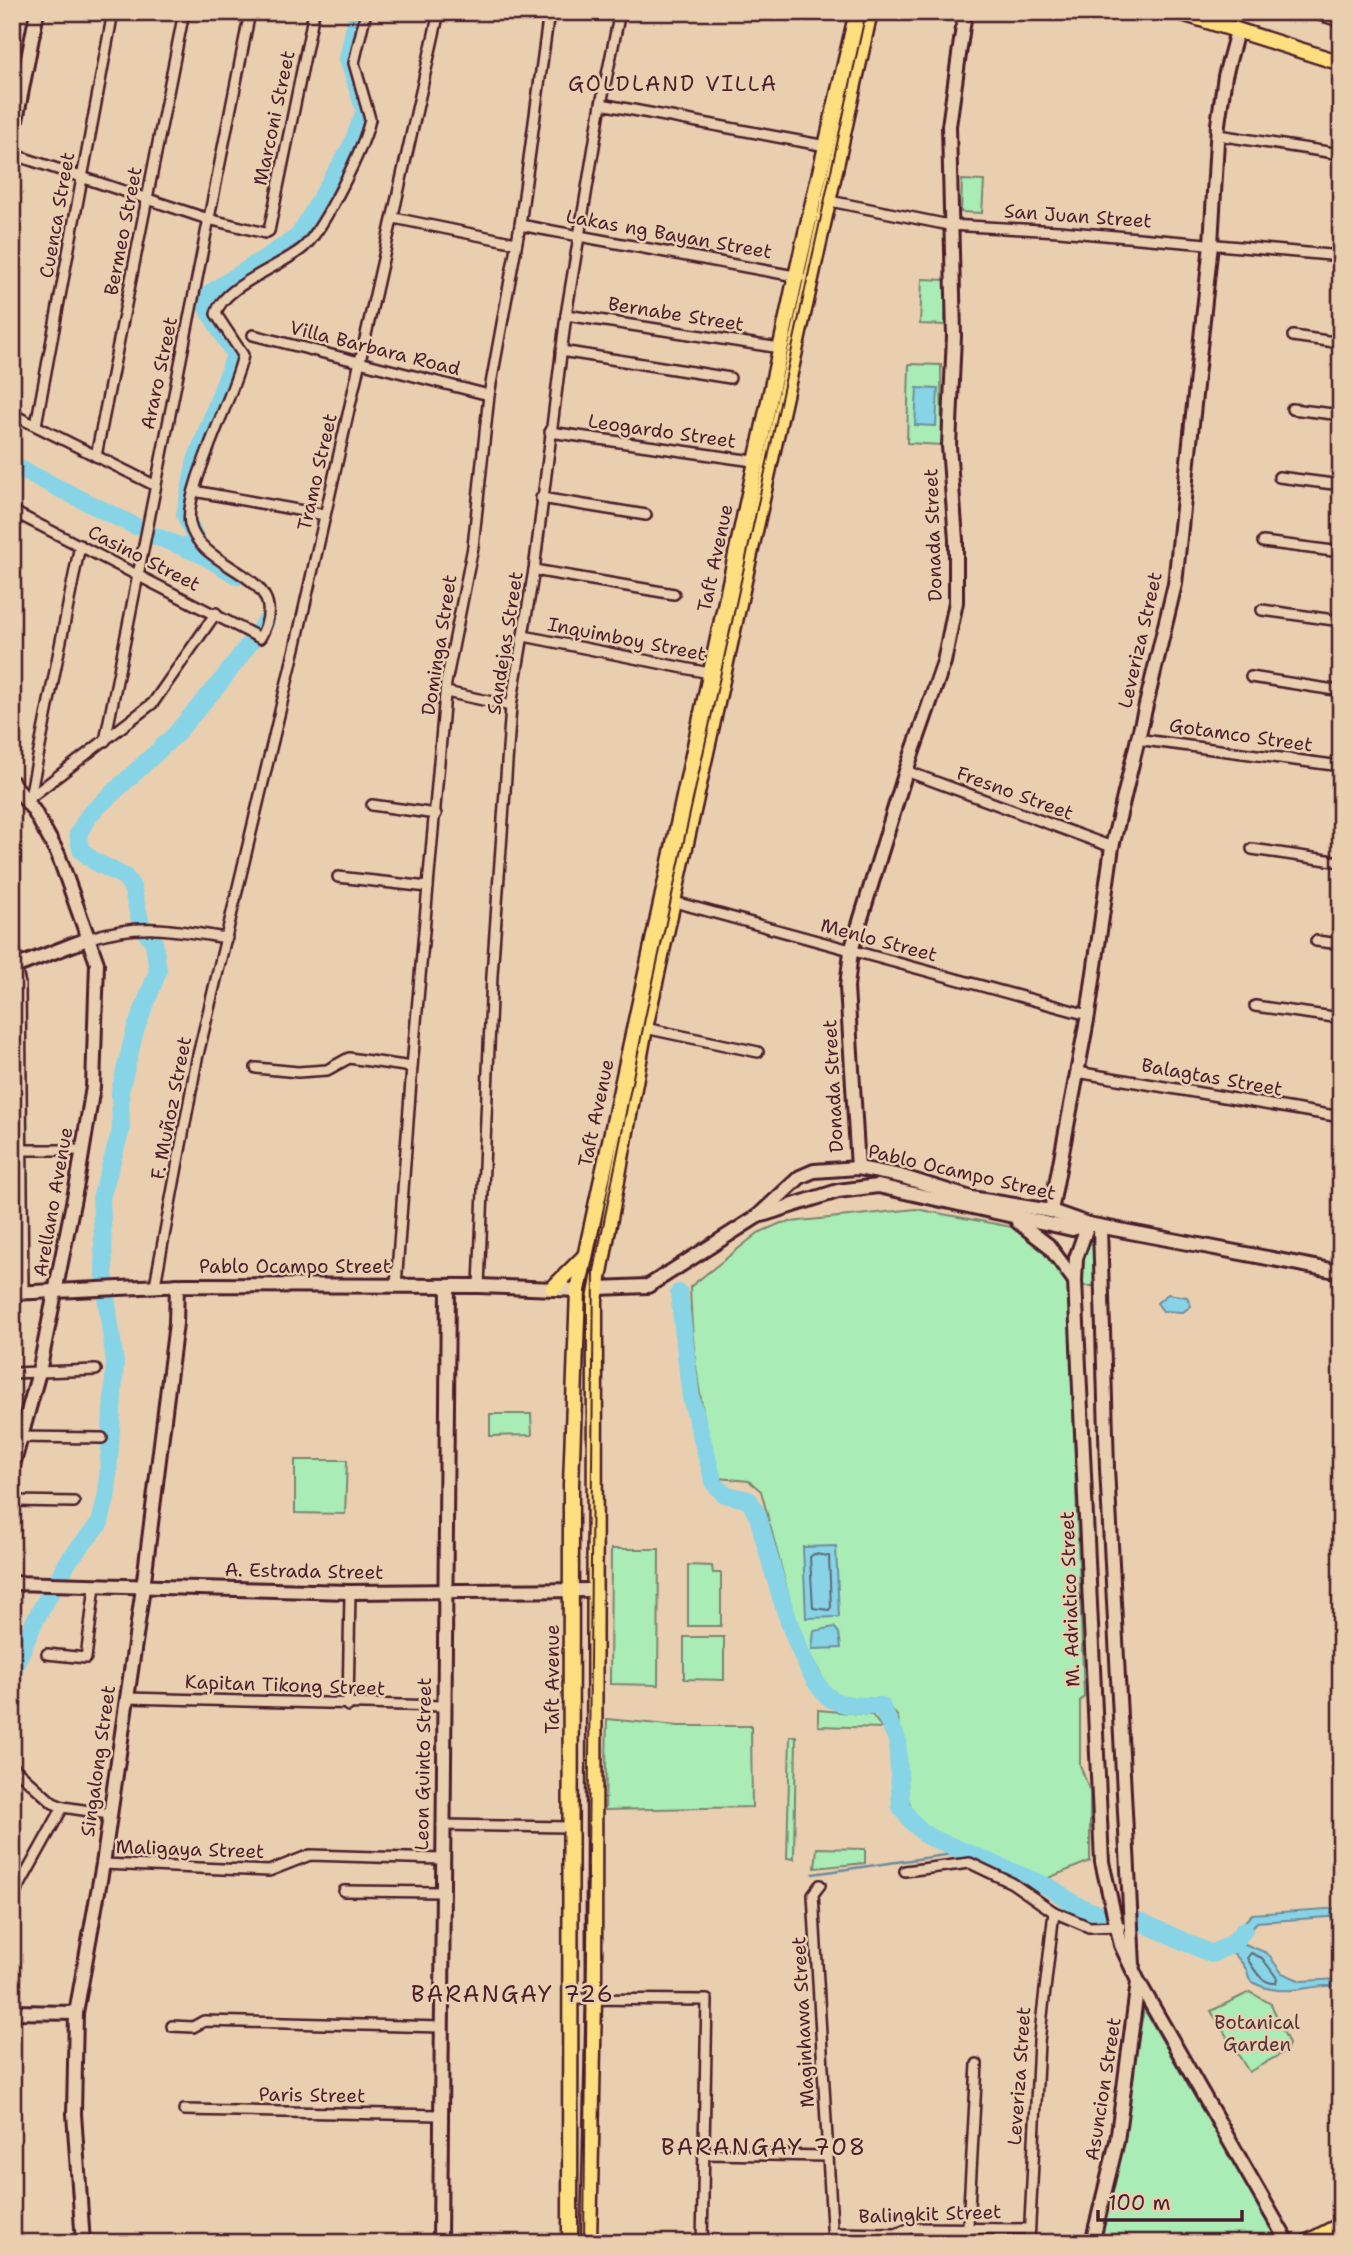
<svg xmlns="http://www.w3.org/2000/svg" width="1353" height="2255" font-family="'Shantell Sans',sans-serif">
	<style>
		.green { fill: #aaecb5; stroke: #7a8670; stroke-width: 2 }
		.water { fill: #87d4e7; stroke: #6f8c9c; stroke-width: 2 }
		.lines { fill: none; stroke-linecap: round; stroke-linejoin: round }
		.shore { stroke: #626776; stroke-width: 2 }
		.stream { stroke: #6f8c9c; stroke-width: 2.5 }
		.river { stroke: #87d4e7; stroke-width: 18 }
		.street-casing { stroke: #4a1f2b; stroke-width: 14 }
		.secondary-casing { stroke: #4a1f2b; stroke-width: 18 }
		.primary-casing { stroke: #4a1f2b; stroke-width: 19 }
		.street { stroke: #e9cfb0; stroke-width: 9 }
		.secondary { stroke: #e9cfb0; stroke-width: 12 }
		.primary { stroke: #fedf80; stroke-width: 14 }
		.tram { stroke: #4a1f2b; stroke-width: 2 }
		.labels { text-anchor: middle; dominant-baseline: central; stroke-width: 5; stroke-linejoin: round; paint-order: stroke }
		.street-label { font-size: 19px; fill: #4a1f2b; stroke: #e9cfb0 }
		.park-label { font-size: 19px; fill: #543439; stroke: #e9cfb0 }
		.neighbourhood-label { font-size: 21px; letter-spacing: 2px; fill: #4a1f2b; stroke: #e9cfb0 }
		.quarter-label { font-size: 23px; letter-spacing: 2px; fill: #4a1f2b; stroke: #e9cfb0 }
	</style>
	<rect width="100%" height="100%" fill="#e9cfb0"/>
	<filter id="ink" filterUnits="userSpaceOnUse"><feTurbulence type="fractalNoise" baseFrequency=".0143" numOctaves="2"/><feDisplacementMap in="SourceGraphic" scale="14" xChannelSelector="R" yChannelSelector="G"/><feConvolveMatrix kernelMatrix="1 2 1 2 8 2 1 2 1" color-interpolation-filters="sRGB"/></filter>
	<g filter="url(#ink)">
		<!-- green -->
		<g class="green">
			<polygon points="962,180 984,181 982,213 961,212"/>
			<polygon points="922,279 947,280 945,325 920,324"/>
			<polygon points="909,364 941,365 942,445 907,443"/>
			<path d="M916,1209l101,19 17,12 34,39 16,418 -4,4v64l10,27v69l-44,18c-30,-13 -113,-40 -130,-62 -14,-19 -15,-76 -18,-100 -14,-21 -40,-16 -64,-18l-35,-64 -38,-144 -12,-10 -30,-3c-19,-64 -27,-125 -29,-191l68,-54 23,-10z"/>
			<polygon points="1093,1238 1097,1286 1082,1286 1081,1263 1088,1240"/>
			<polygon points="490,1414 531,1414 532,1435 490,1436"/>
			<polygon points="295,1460 347,1460 345,1514 295,1513"/>
			<polygon points="611,1549 659,1549 658,1685 610,1684"/>
			<polygon points="688,1565 712,1566 713,1573 721,1573 721,1626 688,1626"/>
			<polygon points="684,1637 724,1637 724,1680 684,1679"/>
			<polygon points="818,1710 872,1715 882,1728 818,1726"/>
			<polygon points="607,1719 678,1726 751,1726 752,1807 605,1810"/>
			<polygon points="790,1736 796,1736 794,1859 787,1858"/>
			<polygon points="817,1848 865,1849 865,1863 815,1868"/>
			<polygon points="1250,1992 1271,2004 1289,2044 1286,2051 1249,2072 1211,2011"/>
			<polygon points="1144,2009 1279,2242 1100,2243"/>
		</g>
		<!-- water -->
		<g class="water">
			<polygon points="917,388 938,389 936,426 915,425"/>
			<polygon points="1168,1294 1187,1297 1191,1306 1183,1312 1163,1311 1157,1303"/>
			<polygon points="836,1546 839,1617 806,1618 803,1547"/>
			<polygon points="834,1627 839,1633 841,1648 812,1649 814,1631"/>
			<path d="M1341,1908v8l-84,6 -17,20 27,11 15,20 19,8 40,-2v7c-35,-3 -56,14 -89,-4 -4,-2 -3,-9 -6,-13 -6,-10 -13,-17 -22,-25l28,-30z"/>
		</g>
		<g class="lines">
			<!-- shore -->
			<g class="shore">
				<polygon points="814,1554 829,1556 831,1607 829,1610 813,1608 810,1557"/>
				<path d="M1251,1953l11,5 15,20 -1,5c-15,1 -22,-14 -29,-25z"/>
			</g>
			<!-- stream -->
			<polyline class="stream" points="813,1874 966,1852"/>
			<!-- river -->
			<g class="river">
				<polyline points="12,465 135,526"/>
				<polyline points="155,536 203,555"/>
				<polyline points="238,576 203,555 185,515 196,461 235,355 205,304 210,293 298,237 351,147 365,111 348,59 358,12"/>
				<path d="M679,1293l12,105 23,85 10,11 25,6 9,17c11,37 41,165 75,183 14,7 33,6 48,6l16,33 4,68 11,15 15,14 124,52 23,16 26,11h16l25,7 71,32 21,-11 11,-13"/>
				<polyline points="12,1673 35,1620 69,1560 100,1523 107,1494 115,1363 105,1288 101,1198 121,1130 120,1091 135,1031 158,971 154,942 142,928 132,887 125,877 94,861 81,850 78,834 89,815 173,737 223,679 266,621"/>
			</g>
			<!-- street casing -->
			<g class="street-casing">
				<g id="street">
					<polyline points="601,104 826,146"/>
					<polyline points="1218,135 1341,154"/>
					<polyline points="12,154 208,219 265,233 269,231 314,12"/>
					<polyline points="825,200 949,225 1059,231 1341,256"/>
					<polyline points="394,218 516,243"/>
					<polyline points="520,225 800,277"/>
					<polyline points="566,315 780,348"/>
					<polyline points="253,335 489,395"/>
					<polyline points="1293,336 1341,343"/>
					<polyline points="561,351 730,378"/>
					<polyline points="1292,409 1341,415"/>
					<polyline points="12,414 154,485"/>
					<polyline points="36,425 113,12"/>
					<polyline points="550,432 760,462"/>
					<polyline points="96,456 184,12"/>
					<polyline points="1279,477 1341,485"/>
					<polyline points="194,491 325,515"/>
					<polyline points="541,498 646,515"/>
					<path d="M12,511l248,127c37,-65 -59,-65 -70,-114 -7,-33 45,-129 53,-169l-27,-41c6,-28 67,-48 88,-67 20,-19 61,-101 66,-128l-16,-56 12,-51"/>
					<polyline points="12,535 17,513"/>
					<polyline points="1263,542 1341,552"/>
					<polyline points="534,570 674,594"/>
					<polyline points="1262,610 1341,621"/>
					<polyline points="524,636 714,674"/>
					<polyline points="1251,677 1341,691"/>
					<polyline points="446,692 511,706"/>
					<polyline points="1136,739 1341,766"/>
					<polyline points="105,741 250,12"/>
					<polyline points="906,771 1112,847"/>
					<polyline points="30,797 80,545"/>
					<polyline points="27,800 153,703 216,613"/>
					<polyline points="372,805 436,814"/>
					<polyline points="1252,849 1341,862"/>
					<polyline points="338,877 428,887"/>
					<polyline points="671,901 1088,1015"/>
					<path d="M90,938c53,-16 83,-8 137,0"/>
					<polyline points="1316,941 1341,944"/>
					<polyline points="12,952 20,984 23,1292"/>
					<polyline points="1255,1006 1341,1018"/>
					<polyline points="640,1027 758,1052"/>
					<polyline points="256,1068 298,1072 327,1070 349,1058 412,1067"/>
					<polyline points="1077,1072 1341,1117"/>
					<polyline points="12,1150 82,1150"/>
					<polyline points="155,1285 197,1059 296,644 439,12"/>
					<polyline points="396,1286 412,1067 446,683 473,547 489,395 520,225 549,12"/>
					<polyline points="479,1286 492,975 511,706 534,570 566,315 601,104 620,12"/>
					<polyline points="12,1373 96,1370"/>
					<polyline points="12,1437 102,1438"/>
					<polyline points="12,1501 74,1502"/>
					<polyline points="47,1654 86,1658 95,1586"/>
					<polyline points="126,1698 443,1706"/>
					<polyline points="348,1706 350,1592"/>
					<polyline points="12,1766 53,1803 63,1807 109,1814"/>
					<polyline points="442,1825 569,1827"/>
					<polyline points="103,1864 269,1871 310,1855 441,1859"/>
					<polyline points="905,1871 970,1863 1012,1883 1054,1912 1089,1927 1120,1926"/>
					<polyline points="820,1885 813,1894 833,2243"/>
					<polyline points="344,1891 442,1892"/>
					<polyline points="12,1899 63,1807"/>
					<polyline points="569,1999 707,2000 702,2243"/>
					<polyline points="172,2026 193,2027 204,2021 442,2027"/>
					<polyline points="184,2110 440,2115"/>
					<polyline points="703,2154 827,2156"/>
					<polyline points="833,2233 896,2234 911,2228 1029,2229"/>
					<polyline points="967,2243 977,2064"/>
					<polyline points="1029,2243 1039,2042 1054,1912"/>
				</g>
			</g>
			<!-- secondary casing -->
			<g class="secondary-casing">
				<g id="secondary">
					<polyline points="12,141 37,12"/>
					<polyline points="12,782 34,811 58,854 97,963 93,1087 78,1178 39,1372 12,1469"/>
					<polyline points="12,968 90,938"/>
					<polyline points="858,1168 847,987 851,951 906,771 944,662 956,602 956,540 949,446 954,336 949,126 965,12"/>
					<polyline points="1051,1211 1088,1015 1112,847 1175,584 1211,244 1218,124 1225,76 1237,31"/>
					<polyline points="762,1215 838,1191 878,1186 1072,1229 1088,1224"/>
					<polyline points="1018,1222 1048,1245 1075,1281"/>
					<polyline points="1088,1224 1076,1258 1075,1281 1102,1862 1121,1945 1138,1981 1288,2243"/>
					<polyline points="1100,1227 1107,1468 1133,1965"/>
					<polyline points="598,1288 648,1286 758,1216 800,1177 814,1171 858,1168 900,1176 971,1198 1051,1211 1088,1224 1341,1272"/>
					<polyline points="12,1293 184,1285 479,1286 578,1290"/>
					<polyline points="12,1583 350,1592 594,1590"/>
					<polyline points="12,2012 76,2013"/>
					<polyline points="83,2243 74,2114 76,2013 103,1864 143,1588 176,1323 177,1285"/>
					<polyline points="440,2243 448,1286"/>
					<polyline points="1092,2243 1117,2141 1138,1982"/>
				</g>
			</g>
			<!-- primary casing -->
			<g class="primary-casing">
				<g id="primary">
					<polyline points="1179,12 1341,63"/>
					<polyline points="1318,12 1341,19"/>
					<polyline points="553,1288 584,1257"/>
					<polyline points="570,2243 571,1485 578,1290 794,285 857,12"/>
					<polyline points="589,2243 594,1999 595,1300 645,1028 870,12"/>
					<polyline points="1306,2243 1341,2225"/>
				</g>
			</g>
			<!-- street -->
			<use href="#street" class="street"/>
			<!-- secondary -->
			<use href="#secondary" class="secondary"/>
			<!-- primary -->
			<use href="#primary" class="primary"/>
			<!-- tram -->
			<polyline class="tram" points="584,2243 594,1271 645,1018 866,12"/>
		</g>
	</g>
	<g class="labels">
		<!-- street labels -->
		<g class="street-label">
			<text transform="translate(274 118) rotate(-78)">Marconi Street</text>
			<text transform="translate(57 215) rotate(-80)">Cuenca Street</text>
			<text transform="translate(1078 216) rotate(4)">San Juan Street</text>
			<text transform="translate(123 231) rotate(-79)">Bermeo Street</text>
			<text transform="translate(669 234) rotate(10)">Lakas ng Bayan Street</text>
			<text transform="translate(676 314) rotate(9)">Bernabe Street</text>
			<text transform="translate(375 348) rotate(14)">Villa Barbara Road</text>
			<text transform="translate(159 373) rotate(-78)">Araro Street</text>
			<text transform="translate(662 431) rotate(8)">Leogardo Street</text>
			<text transform="translate(317 472) rotate(-77)">Tramo Street</text>
			<text transform="translate(933 535) rotate(-92)">Donada Street</text>
			<text transform="translate(144 558) rotate(27)">Casino Street</text>
			<text transform="translate(715 558) rotate(-78)">Taft Avenue</text>
			<text transform="translate(627 639) rotate(11)">Inquimboy Street</text>
			<text transform="translate(1140 640) rotate(-77)">Leveriza Street</text>
			<text transform="translate(505 643) rotate(-81)">Sandejas Street</text>
			<text transform="translate(439 645) rotate(-81)">Dominga Street</text>
			<text transform="translate(1241 735) rotate(8)">Gotamco Street</text>
			<text transform="translate(1015 793) rotate(20)">Fresno Street</text>
			<text transform="translate(879 940) rotate(15)">Menlo Street</text>
			<text transform="translate(1212 1077) rotate(10)">Balagtas Street</text>
			<text transform="translate(833 1086) rotate(-93)">Donada Street</text>
			<text transform="translate(171 1108) rotate(-79)">F. Muñoz Street</text>
			<text transform="translate(596 1113) rotate(-78)">Taft Avenue</text>
			<text transform="translate(962 1172) rotate(13)">Pablo Ocampo Street</text>
			<text transform="translate(53 1202) rotate(-80)">Arellano Avenue</text>
			<text x="295" y="1266">Pablo Ocampo Street</text>
			<text transform="translate(304 1571) rotate(1)">A. Estrada Street</text>
			<text transform="translate(1070 1599) rotate(-92)">M. Adriatico Street</text>
			<text transform="translate(552 1679) rotate(-90)">Taft Avenue</text>
			<text transform="translate(285 1685) rotate(2)">Kapitan Tikong Street</text>
			<text transform="translate(98 1761) rotate(-82)">Singalong Street</text>
			<text transform="translate(423 1764) rotate(-89)">Leon Guinto Street</text>
			<text transform="translate(190 1849) rotate(2)">Maligaya Street</text>
			<text transform="translate(803 2022) rotate(-93)">Maginhawa Street</text>
			<text transform="translate(1019 2076) rotate(-86)">Leveriza Street</text>
			<text transform="translate(1103 2089) rotate(-81)">Asuncion Street</text>
			<text transform="translate(312 2095) rotate(1)">Paris Street</text>
			<text transform="translate(930 2214) rotate(-2)">Balingkit Street</text>
		</g>
		<!-- park labels -->
		<g class="park-label">
			<text x="1257" y="2022">Botanical<tspan x="1257" dy="22">Garden</tspan></text>
		</g>
		<!-- neighbourhood labels -->
		<g class="neighbourhood-label">
			<text x="673" y="84">GOLDLAND VILLA</text>
		</g>
		<!-- quarter labels -->
		<g class="quarter-label">
			<text x="513" y="1994">BARANGAY 726</text>
			<text x="764" y="2147">BARANGAY 708</text>
		</g>
	</g>
	<!-- margin -->
	<rect width="1353" height="2255" fill="none" stroke="#e9cfb0" stroke-width="42"/>
	<rect x="21" y="21" width="1311" height="2213" fill="none" stroke="#4a1f2b" stroke-width="2.5" filter="url(#ink)"/>
	<!-- scale -->
	<path d="M1098 2210v10h144v-10" fill="none" stroke="#4a1f2b" stroke-width="3.5"/>
	<text x="1108" y="2210" font-size="21" fill="#4a1f2b" stroke="#e9cfb0" stroke-width="5" paint-order="stroke">100 m</text>
</svg>
